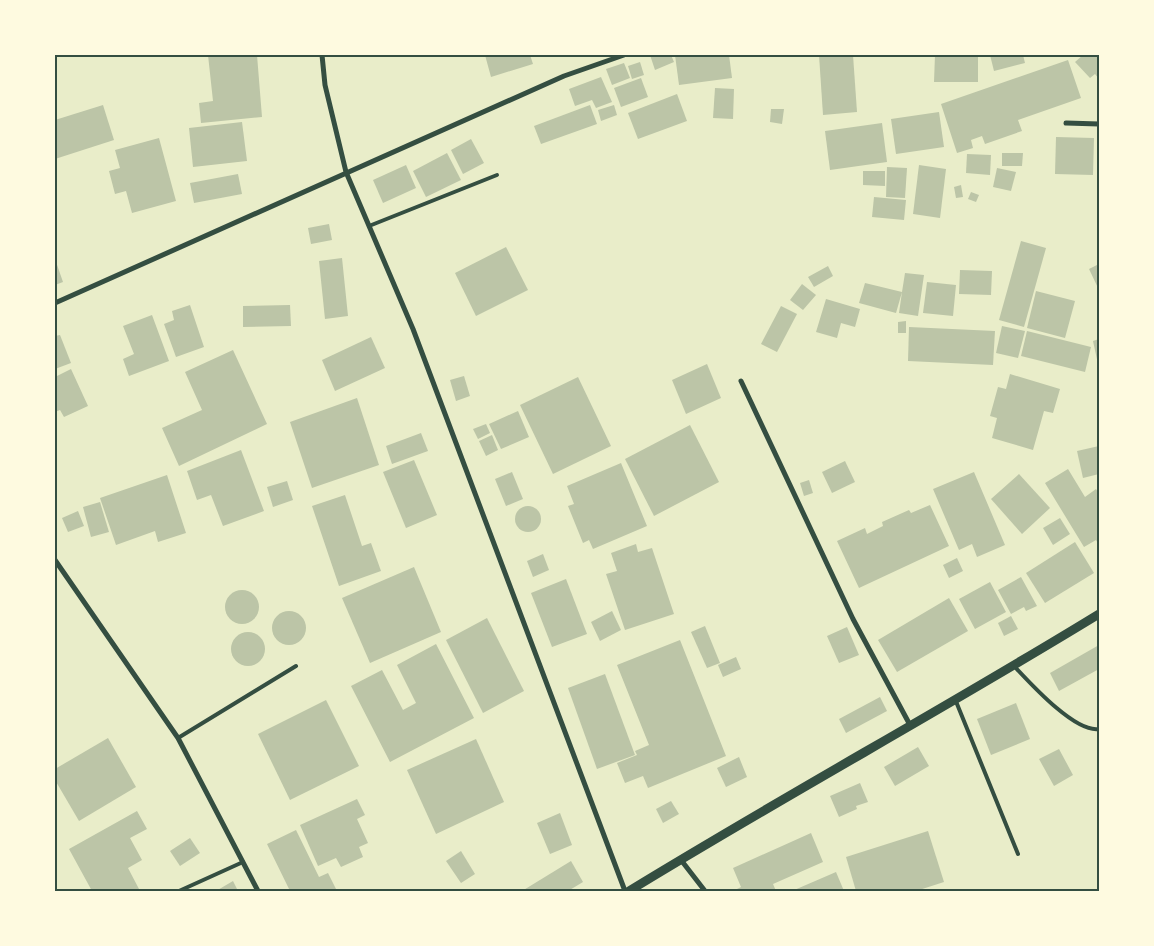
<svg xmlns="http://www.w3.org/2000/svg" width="1154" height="946" font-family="'Fira Sans',sans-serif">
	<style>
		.building { fill: #bcc5a7 }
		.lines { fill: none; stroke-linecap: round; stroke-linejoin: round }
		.service { stroke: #344e41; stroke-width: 4 }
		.minor { stroke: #344e41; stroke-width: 5 }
		.tertiary { stroke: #344e41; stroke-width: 9 }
		.neatline { fill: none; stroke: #344e41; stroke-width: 2 }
	</style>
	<rect width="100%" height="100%" fill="#e9edc9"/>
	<!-- building -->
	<g class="building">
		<polygon points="208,55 257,55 262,117 201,123 199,103 213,101"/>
		<polygon points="485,55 530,55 533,64 491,77"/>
		<polygon points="650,55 671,55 674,62 655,70"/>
		<polygon points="675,55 729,55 732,78 679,85"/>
		<polygon points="819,55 853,55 857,112 823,115"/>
		<polygon points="935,55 978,55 978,82 934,82"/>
		<polygon points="990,55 1023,55 1025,63 994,71"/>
		<polygon points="1083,55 1099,55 1099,79 1095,74 1090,78 1075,62"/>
		<polygon points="1068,60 1081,98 1018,120 1022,131 985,144 982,136 971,140 973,148 957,153 941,104"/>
		<polygon points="640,62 644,75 632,79 628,66"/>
		<polygon points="624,63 630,78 612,85 606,69"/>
		<polygon points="601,77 612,102 596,108 592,100 575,106 569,89"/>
		<polygon points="641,78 648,97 621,107 614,88"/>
		<polygon points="715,88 734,89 733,119 713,118"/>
		<polygon points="677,94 687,121 638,139 628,113"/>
		<polygon points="103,105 114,140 55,159 55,120"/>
		<polygon points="590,105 597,124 541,144 534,126"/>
		<polygon points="614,105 617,115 601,121 598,110"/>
		<polygon points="771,109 784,109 782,124 770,122"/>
		<polygon points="939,112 944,147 896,154 891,119"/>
		<polygon points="242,122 247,161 193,167 189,128"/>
		<polygon points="882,123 887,162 830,170 825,131"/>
		<polygon points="1056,137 1094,138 1093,175 1055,174"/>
		<polygon points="159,138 176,201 132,213 126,191 115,194 109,171 120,168 115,150"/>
		<polygon points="471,139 484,163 463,174 451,150"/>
		<polygon points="447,153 461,180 426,197 413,171"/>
		<polygon points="1002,153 1023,153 1022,166 1002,166"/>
		<polygon points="967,154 991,155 990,175 966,173"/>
		<polygon points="406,165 416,188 383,203 373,180"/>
		<polygon points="919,165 946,169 940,218 913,214"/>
		<polygon points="887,167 907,168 905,198 886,197"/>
		<polygon points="997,168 1016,172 1011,191 993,187"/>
		<polygon points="863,171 885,171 885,186 863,185"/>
		<polygon points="238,174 242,194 194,203 190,183"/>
		<polygon points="961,185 963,197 956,198 954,187"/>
		<polygon points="971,192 979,195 976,202 968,199"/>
		<polygon points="874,197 906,200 904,220 872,217"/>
		<polygon points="329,224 332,240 311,244 308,228"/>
		<polygon points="1021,241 1046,248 1024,327 999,320"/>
		<polygon points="506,247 528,290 476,316 455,273"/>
		<polygon points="342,258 348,316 325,319 319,261"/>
		<polygon points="55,259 63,282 55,285"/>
		<polygon points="1099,264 1099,290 1089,269"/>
		<polygon points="828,266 833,276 814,287 808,277"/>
		<polygon points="960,270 992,271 991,295 959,294"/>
		<polygon points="905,273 924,275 918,316 899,313 902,292 896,313 859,303 865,283 902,292"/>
		<polygon points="927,282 956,285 953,316 923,313"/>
		<polygon points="802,284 816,295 803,310 790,300"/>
		<polygon points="1036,291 1075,301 1065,338 1027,328"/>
		<polygon points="826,299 860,309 855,327 841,323 837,338 816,332"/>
		<polygon points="190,305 204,347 176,357 164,324 174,320 172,311"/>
		<polygon points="290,305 291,326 243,327 243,306"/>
		<polygon points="781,306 797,314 777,352 761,344"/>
		<polygon points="152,315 169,361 129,376 123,359 134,354 123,326"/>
		<polygon points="906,321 906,333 898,333 898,322"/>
		<polygon points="1002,326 1025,331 1018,358 996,353"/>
		<polygon points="909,327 995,331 993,365 908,361"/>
		<polygon points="1027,331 1091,347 1085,372 1021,356"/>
		<polygon points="60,335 71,363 55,369 55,336"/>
		<polygon points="371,337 385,368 335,391 322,360"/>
		<polygon points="1099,339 1099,364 1098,364 1093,341"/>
		<polygon points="233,350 267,424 179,466 162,428 202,410 185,372"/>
		<polygon points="707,364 721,398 686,414 672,380"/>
		<polygon points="71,369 88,406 64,417 60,410 55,412 55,377"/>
		<polygon points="1010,374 1060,389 1053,413 1044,411 1033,450 992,438 997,418 990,416 998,387 1006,389"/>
		<polygon points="464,376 470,396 456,401 450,380"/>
		<polygon points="578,377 611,446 553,474 520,405"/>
		<polygon points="357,398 379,465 312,488 290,422"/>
		<polygon points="518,411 529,437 501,449 489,424"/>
		<polygon points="486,424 490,433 478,439 473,429"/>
		<polygon points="690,425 719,482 654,516 625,459"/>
		<polygon points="421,433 428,451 392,464 386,446"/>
		<polygon points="492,435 498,450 486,456 479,441"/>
		<polygon points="1099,446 1099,474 1083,478 1077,451"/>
		<polygon points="241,450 264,511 223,526 211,495 197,500 187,471"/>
		<polygon points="414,460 437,515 406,528 383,472"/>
		<polygon points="845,461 855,482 832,493 822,472"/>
		<polygon points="621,463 647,526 593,549 589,540 583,543 568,506 574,504 567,486"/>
		<polygon points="1068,469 1085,497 1096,489 1099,494 1099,545 1096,540 1084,547 1045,483"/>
		<polygon points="512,472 523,499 506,506 495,479"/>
		<polygon points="974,472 1005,545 977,557 972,544 959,550 933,489"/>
		<polygon points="1019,474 1050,508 1022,534 991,499"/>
		<polygon points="167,475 186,533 158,542 155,531 116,545 100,498"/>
		<polygon points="809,480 813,493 804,496 800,483"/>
		<polygon points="287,481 293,500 273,507 267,487"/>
		<polygon points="345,495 362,546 371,543 381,571 339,586 312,506"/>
		<polygon points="100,502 109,532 91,537 83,507"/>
		<polygon points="930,505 949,546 859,588 837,541 865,528 867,534 883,526 882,522 909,510 911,513"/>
		<circle cx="528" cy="519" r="13"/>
		<polygon points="78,511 84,526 68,532 62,518"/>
		<polygon points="1060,518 1070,534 1053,545 1043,528"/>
		<polygon points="1075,542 1094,573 1045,603 1026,573"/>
		<polygon points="636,544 638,552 652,548 674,614 625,630 606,574 617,571 611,553"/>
		<polygon points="543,554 549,570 533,577 527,561"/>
		<polygon points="957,558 963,571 949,578 943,565"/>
		<polygon points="414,567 441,632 370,663 342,598"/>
		<polygon points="1021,577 1037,606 1026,611 1024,607 1011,614 998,590"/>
		<polygon points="566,579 587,634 552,647 531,593"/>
		<polygon points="990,582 1006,612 975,629 959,599"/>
		<circle cx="242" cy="607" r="17"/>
		<polygon points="949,598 968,631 897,672 878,640"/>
		<circle cx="289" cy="628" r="17"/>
		<polygon points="612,611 621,630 600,641 591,622"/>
		<polygon points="1011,616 1018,629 1004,636 998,623"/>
		<polygon points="487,618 524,691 483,713 446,640"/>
		<polygon points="705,626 720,663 707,668 691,632"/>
		<polygon points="847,627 859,655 839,663 827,636"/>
		<circle cx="248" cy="649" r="17"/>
		<polygon points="680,640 726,756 648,788 643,776 625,783 617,763 637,755 635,751 649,745 617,665"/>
		<polygon points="436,644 474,718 390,762 351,686 382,670 403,710 416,703 397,665"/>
		<polygon points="1099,645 1099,669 1059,691 1050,673"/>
		<polygon points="736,657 741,669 723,677 718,665"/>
		<polygon points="605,674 635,755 597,769 568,688"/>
		<polygon points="880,697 887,711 846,733 839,719"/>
		<polygon points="326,700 359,766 290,800 258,734"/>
		<polygon points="1016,703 1030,739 991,755 977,719"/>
		<polygon points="108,738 136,787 79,821 55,780 55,769"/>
		<polygon points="476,739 504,802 436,834 407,770"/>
		<polygon points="918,747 929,766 895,786 884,767"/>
		<polygon points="1059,749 1073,775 1054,786 1039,759"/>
		<polygon points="739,757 747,777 726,787 717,768"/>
		<polygon points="860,783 868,802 856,806 857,809 839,817 830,796"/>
		<polygon points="357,799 365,815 357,819 368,843 359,847 363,857 341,867 336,858 318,866 300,825"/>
		<polygon points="671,801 679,814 663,823 656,809"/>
		<polygon points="137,811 147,829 130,838 142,860 128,868 139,889 135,891 92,891 69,849"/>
		<polygon points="560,813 572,845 550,854 537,823"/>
		<polygon points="296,830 319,877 328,873 337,891 290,891 267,844"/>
		<polygon points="928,831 944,882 916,891 856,891 846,857"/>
		<polygon points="811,833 823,862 773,884 776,891 733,891 741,887 733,868"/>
		<polygon points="190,838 200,853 180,866 170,851"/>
		<polygon points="461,851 475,874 461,883 446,861"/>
		<polygon points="571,861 583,882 568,891 522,891"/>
		<polygon points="836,872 844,891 792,891"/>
		<polygon points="233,881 238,891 216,891"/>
	</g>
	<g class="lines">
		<!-- service -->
		<g class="service">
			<polyline points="369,226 497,175"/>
			<path d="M1014,666c16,17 61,67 85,63"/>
			<polyline points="955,699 1018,854"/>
			<polyline points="178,738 296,666"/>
			<polyline points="179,891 243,862"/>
		</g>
		<!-- minor -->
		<g class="minor">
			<polyline points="322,55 325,85 346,172 413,329 625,891"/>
			<polyline points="1066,123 1099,124"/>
			<polyline points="55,303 564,76 624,55"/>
			<polyline points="741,381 853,619 910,725"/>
			<polyline points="55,560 178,738 258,891"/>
			<polyline points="681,860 705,891"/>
		</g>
		<!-- tertiary -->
		<path class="tertiary" d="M629,891c155,-95 315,-182 470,-277"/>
	</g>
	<!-- border -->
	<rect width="1154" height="946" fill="none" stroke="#fefae0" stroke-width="112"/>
	<rect x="56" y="56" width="1042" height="834" class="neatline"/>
</svg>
